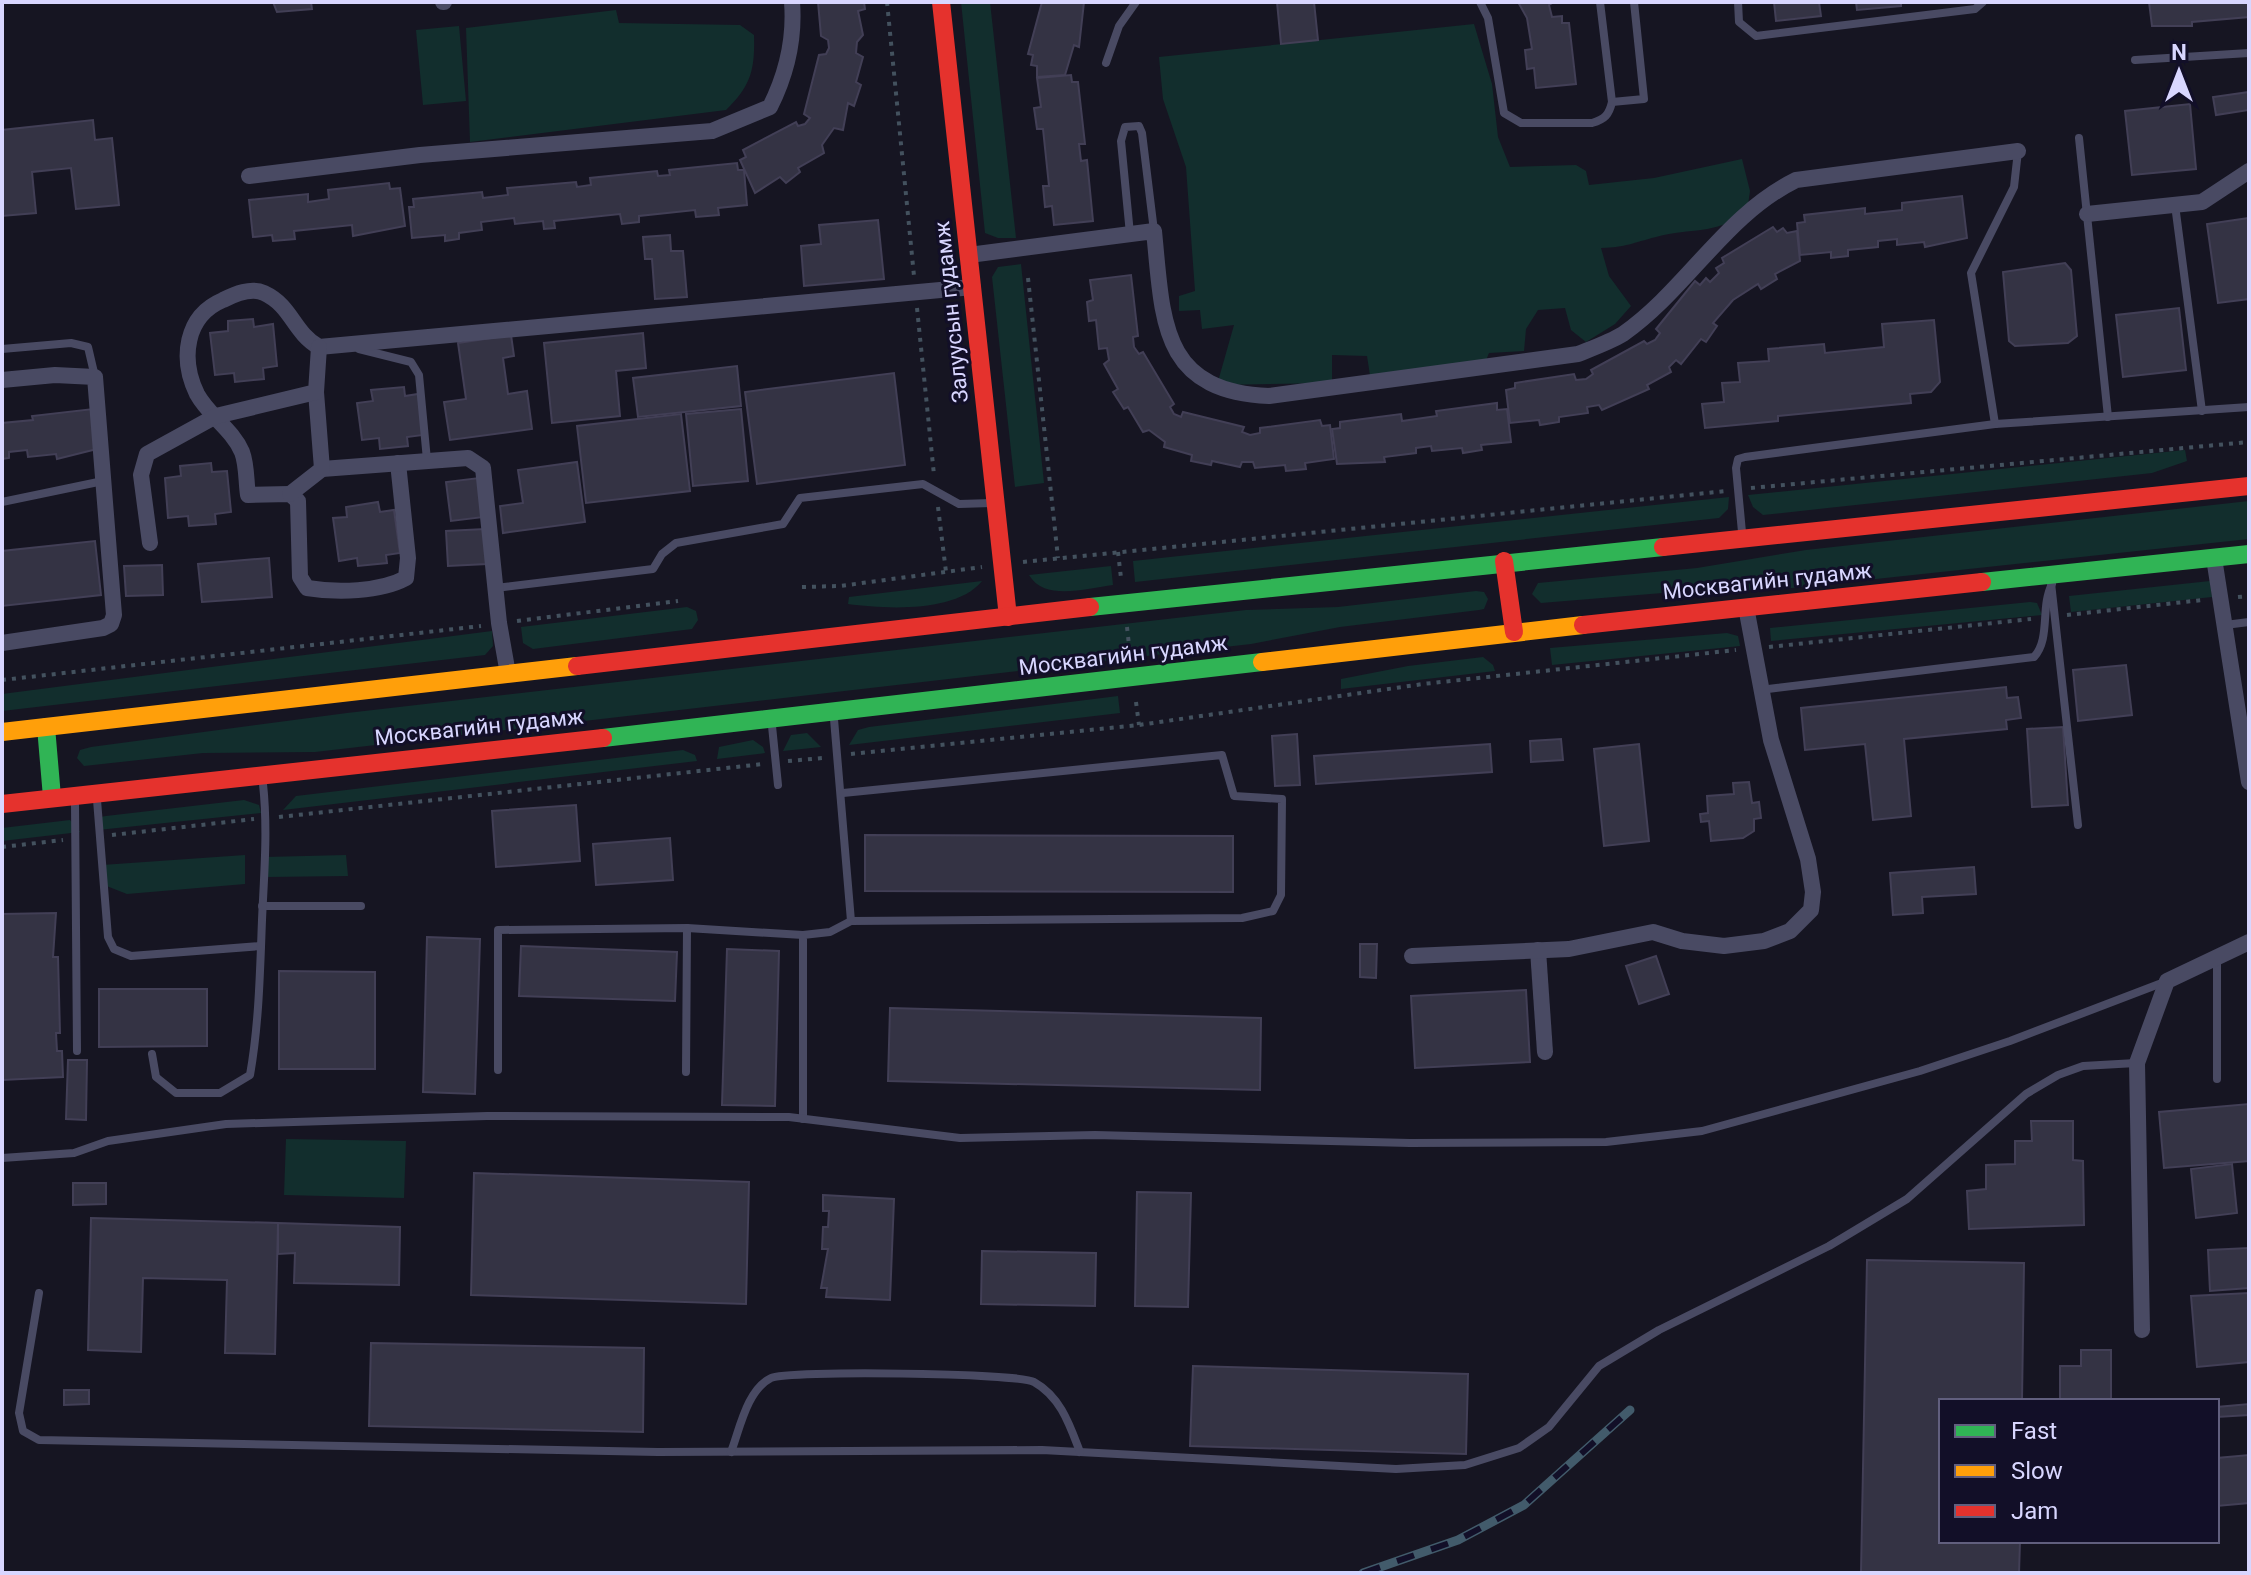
<svg xmlns="http://www.w3.org/2000/svg" width="2251" height="1575" font-family="Roboto,sans-serif">
	<style>
		.green { fill: #122e2d }
		.building { fill: #343344; stroke: #423f56; stroke-width: 2 }
		.lines { fill: none; stroke-linecap: round; stroke-linejoin: round }
		.path { stroke: #43515e; stroke-width: 4; stroke-dasharray: 4 6; stroke-linecap: butt }
		.lane { stroke: #494a63; stroke-width: 8 }
		.street { stroke: #494a63; stroke-width: 16 }
		.fast { stroke: #30b455; stroke-width: 18 }
		.slow { stroke: #ff9f0a; stroke-width: 18 }
		.jam { stroke: #e5322d; stroke-width: 18 }
		.rail-casing { stroke: #425b6b; stroke-width: 9 }
		.rail { stroke: #120f28; stroke-width: 6; stroke-dasharray: 18; stroke-linecap: butt }
		.labels { text-anchor: middle; dominant-baseline: central; stroke-width: 6; stroke-linejoin: round; paint-order: stroke }
		.street-label { font-size: 22px; fill: #d8d6ff; stroke: #120f28 }
	</style>
	<rect width="100%" height="100%" fill="#161522"/>
	<!-- green -->
	<g class="green">
		<polygon points="961,2 990,2 1016,238 998,238 985,233"/>
		<path d="M616,10l3,13 121,2 14,10c1,35 -3,51 -28,75l-256,32 -4,-114z"/>
		<path d="M1474,24l18,60 6,53 12,30 66,-2 10,6 3,14 65,-7 88,-19 8,32 -3,21c-35,24 -54,15 -91,25 -24,6 -29,10 -55,11l8,28 22,30 -16,18 -29,18 -15,-12 -6,-22 -27,2 -12,19 -2,22 -35,2 -9,22 -109,7 -4,-26 -35,-1v28l-115,2 17,-60 -32,4 -2,-19 -21,1v-15l16,-5 -9,-124 -23,-68 -4,-42z"/>
		<polygon points="459,26 466,101 423,105 416,30"/>
		<polygon points="1021,264 1044,483 1015,487 992,277 998,267"/>
		<polygon points="2185,450 2187,461 2152,473 1763,515 1753,507 1748,495"/>
		<polygon points="1729,497 1728,509 1719,518 1135,582 1133,561"/>
		<polygon points="2249,501 2249,539 1773,590 1699,590 1541,603 1532,594 1538,583 1697,568 1806,550"/>
		<path d="M1111,566l2,19c-26,3 -68,17 -84,-10z"/>
		<path d="M982,581c-26,32 -96,28 -134,23l1,-7z"/>
		<polygon points="2210,581 2212,597 2071,612 2069,596"/>
		<polygon points="1476,591 1484,592 1488,599 1484,609 1479,610 1340,627 1251,644 315,752 203,753 84,766 77,758 80,750 91,747 347,713 1246,610 1338,607"/>
		<polygon points="2030,602 2037,603 2042,615 1771,641 1770,628"/>
		<polygon points="687,607 696,611 698,620 692,629 533,649 523,643 521,627"/>
		<polygon points="492,631 493,646 485,655 2,711 2,694"/>
		<polygon points="1727,633 1738,636 1740,646 1552,665 1550,648"/>
		<polygon points="1483,657 1493,665 1495,671 1341,689 1341,679 1408,666"/>
		<polygon points="1118,696 1120,713 849,745 858,730 869,727"/>
		<polygon points="807,733 821,747 783,751 791,735"/>
		<polygon points="753,740 763,747 765,753 717,759 719,747"/>
		<polygon points="683,750 695,755 697,761 283,810 296,796"/>
		<polygon points="244,800 259,805 261,813 98,830 100,817 106,816"/>
		<polygon points="70,820 80,832 2,841 2,828"/>
		<polygon points="245,855 245,884 127,894 104,885 102,865"/>
		<polygon points="346,855 348,876 267,877 265,857"/>
		<polygon points="286,1139 406,1141 404,1198 284,1195"/>
	</g>
	<!-- building -->
	<g class="building">
		<polygon points="273,2 311,2 312,9 277,12"/>
		<polygon points="818,2 864,2 865,9 858,11 863,35 857,42 856,53 863,57 856,82 861,85 854,106 848,103 843,130 834,128 822,145 824,153 798,168 800,172 786,183 780,177 755,193 740,160 746,157 743,150 796,122 798,126 805,124 810,118 804,114 819,55 826,54 829,48 828,40 821,36"/>
		<polygon points="1042,2 1084,2 1079,47 1074,45 1065,75 1037,77 1037,66 1031,65 1033,55 1028,54"/>
		<polygon points="1277,2 1314,2 1318,40 1281,44"/>
		<polygon points="1518,2 1554,2 1549,5 1552,17 1562,16 1562,23 1569,23 1576,84 1536,88 1534,68 1527,69 1525,50 1532,49 1527,18"/>
		<polygon points="1774,2 1819,2 1821,16 1776,21"/>
		<polygon points="1856,2 1901,2 1901,6 1857,10"/>
		<polygon points="2149,2 2249,2 2249,17 2192,22 2192,26 2152,26"/>
		<polygon points="1071,75 1072,82 1078,82 1085,144 1079,144 1081,161 1087,160 1093,221 1054,225 1052,206 1045,207 1043,186 1049,186 1043,129 1037,129 1034,108 1041,107 1037,78"/>
		<polygon points="2249,92 2249,110 2216,115 2213,97"/>
		<polygon points="2190,104 2196,169 2132,175 2125,111"/>
		<polygon points="93,120 95,140 112,138 119,205 76,209 71,168 32,172 36,213 2,216 2,130"/>
		<polygon points="737,163 738,170 744,170 747,205 718,208 719,215 696,217 695,210 639,216 639,222 622,224 620,214 554,221 555,228 544,229 543,221 515,224 514,218 481,222 482,230 459,233 459,239 445,241 445,235 412,238 409,207 414,207 413,199 482,192 483,198 508,195 507,188 576,182 577,187 591,185 590,178 657,171 658,176 670,175 669,170"/>
		<polygon points="389,183 390,189 400,188 405,226 353,236 352,225 294,231 295,239 273,241 272,235 253,237 249,200 308,194 308,202 329,199 328,190"/>
		<polygon points="1962,196 1967,238 1925,247 1924,242 1897,245 1897,239 1878,241 1878,247 1848,250 1848,256 1831,258 1831,252 1800,255 1797,223 1805,222 1804,215 1865,208 1865,214 1902,210 1902,203"/>
		<polygon points="2249,218 2249,299 2218,303 2207,224"/>
		<polygon points="878,220 884,279 804,286 801,246 821,244 819,225"/>
		<polygon points="1773,227 1777,232 1783,228 1787,233 1797,231 1800,261 1775,274 1777,279 1761,289 1758,284 1733,300 1713,323 1717,326 1706,342 1701,339 1681,364 1676,360 1669,367 1671,372 1647,385 1649,389 1602,410 1599,405 1587,407 1588,413 1559,417 1559,422 1540,425 1539,420 1510,423 1506,390 1515,388 1515,383 1574,374 1576,380 1586,379 1593,374 1591,370 1644,341 1647,344 1655,340 1660,333 1656,329 1695,281 1700,285 1706,278 1710,282 1719,273 1716,268 1724,263 1722,258"/>
		<polygon points="670,235 671,251 683,251 687,297 655,299 652,259 645,259 643,237"/>
		<polygon points="2065,263 2071,270 2077,336 2068,343 2015,346 2009,341 2003,272"/>
		<polygon points="1131,275 1138,336 1133,337 1134,347 1139,354 1143,352 1174,404 1170,407 1174,414 1181,417 1183,412 1244,427 1242,432 1250,435 1260,433 1260,428 1320,420 1322,426 1330,425 1334,459 1305,463 1306,469 1286,471 1285,465 1255,468 1253,462 1242,462 1240,467 1212,461 1211,465 1191,461 1192,455 1164,447 1165,442 1149,430 1143,432 1128,407 1124,409 1113,392 1118,389 1104,364 1109,360 1107,348 1099,349 1096,320 1089,321 1087,302 1093,300 1090,280"/>
		<polygon points="2179,308 2186,370 2123,377 2116,315"/>
		<polygon points="253,319 254,327 273,324 277,366 263,368 264,379 235,382 234,373 215,375 210,333 228,331 228,321"/>
		<polygon points="1934,320 1940,382 1931,392 1910,394 1911,403 1778,416 1778,421 1705,428 1702,404 1724,402 1722,383 1740,382 1738,363 1769,361 1768,349 1824,344 1825,353 1884,347 1882,324"/>
		<polygon points="643,333 646,368 616,371 620,416 552,423 544,343"/>
		<polygon points="511,335 514,356 503,358 508,394 527,391 532,429 450,440 444,402 466,399 458,343"/>
		<polygon points="737,366 741,406 638,417 633,378"/>
		<polygon points="894,373 905,465 757,484 745,392"/>
		<polygon points="404,387 405,396 418,394 423,435 407,437 408,446 380,449 379,438 362,440 357,403 373,401 371,390"/>
		<polygon points="1497,403 1497,410 1507,409 1511,442 1481,445 1482,450 1463,453 1462,448 1432,451 1431,446 1416,448 1416,453 1384,457 1385,462 1337,464 1332,429 1340,428 1340,422 1401,414 1402,421 1437,416 1436,411"/>
		<polygon points="93,409 97,449 57,459 56,454 28,457 27,450 9,452 9,458 2,459 2,423 33,420 32,416"/>
		<polygon points="741,409 748,481 693,486 686,414"/>
		<polygon points="681,414 690,491 586,503 577,426"/>
		<polygon points="577,462 585,522 503,533 500,506 523,503 518,470"/>
		<polygon points="211,463 212,472 227,471 231,512 215,514 216,524 189,526 188,516 168,518 165,478 181,476 180,466"/>
		<polygon points="479,478 484,517 451,521 446,482"/>
		<polygon points="378,502 380,512 394,510 400,553 386,555 387,563 358,566 357,558 339,561 333,518 347,517 346,507"/>
		<polygon points="485,529 487,564 448,566 446,531"/>
		<polygon points="95,541 101,595 2,606 2,551"/>
		<polygon points="269,558 272,597 202,602 198,564"/>
		<polygon points="162,565 163,595 126,596 124,566"/>
		<polygon points="2126,665 2132,715 2078,721 2073,670"/>
		<polygon points="2006,687 2007,698 2018,697 2021,718 2006,720 2007,729 1904,739 1911,816 1873,820 1865,744 1805,750 1801,708"/>
		<polygon points="2063,727 2068,805 2032,807 2027,729"/>
		<polygon points="1297,734 1300,785 1275,786 1272,736"/>
		<polygon points="1561,739 1563,760 1531,762 1530,741"/>
		<polygon points="1490,744 1492,772 1316,784 1314,756"/>
		<polygon points="1639,744 1649,841 1604,846 1594,749"/>
		<polygon points="1749,782 1752,803 1759,802 1761,818 1754,819 1754,831 1743,838 1711,841 1709,821 1701,822 1700,814 1708,813 1707,796 1734,794 1733,783"/>
		<polygon points="576,805 580,861 496,867 492,811"/>
		<polygon points="865,835 1233,836 1233,892 865,891"/>
		<polygon points="670,838 673,880 596,885 593,844"/>
		<polygon points="1974,867 1976,894 1922,897 1923,913 1893,915 1890,873"/>
		<polygon points="56,913 53,957 58,957 60,1033 56,1033 57,1051 62,1051 63,1077 2,1080 2,914"/>
		<polygon points="427,937 480,939 475,1094 423,1092"/>
		<polygon points="1360,944 1377,944 1376,978 1360,977"/>
		<polygon points="521,946 677,952 675,1001 519,996"/>
		<polygon points="727,949 779,951 775,1106 722,1105"/>
		<polygon points="1656,956 1669,994 1639,1004 1626,966"/>
		<polygon points="279,971 375,972 375,1069 279,1069"/>
		<polygon points="99,989 207,989 207,1046 99,1047"/>
		<polygon points="1526,990 1530,1062 1415,1068 1411,996"/>
		<polygon points="890,1008 1261,1018 1260,1090 888,1081"/>
		<polygon points="68,1060 87,1060 86,1120 66,1119"/>
		<polygon points="2249,1104 2249,1161 2164,1168 2159,1112"/>
		<polygon points="2031,1121 2073,1121 2073,1160 2083,1161 2084,1225 1969,1229 1967,1191 1986,1189 1986,1165 2015,1164 2015,1141 2032,1141"/>
		<polygon points="2232,1164 2237,1213 2196,1218 2191,1169"/>
		<polygon points="474,1173 749,1182 746,1304 471,1295"/>
		<polygon points="73,1183 106,1183 106,1204 73,1205"/>
		<polygon points="1137,1192 1191,1193 1188,1307 1135,1306"/>
		<polygon points="823,1195 894,1199 890,1300 826,1297 827,1288 821,1288 828,1249 822,1249 823,1227 828,1227 829,1211 823,1211"/>
		<polygon points="91,1218 278,1223 275,1354 225,1353 227,1280 143,1278 141,1352 88,1350"/>
		<polygon points="278,1223 400,1227 399,1285 294,1283 295,1253 278,1254"/>
		<polygon points="2249,1248 2249,1288 2210,1291 2208,1250"/>
		<polygon points="982,1251 1096,1253 1095,1306 981,1304"/>
		<polygon points="1867,1260 2024,1263 2022,1401 1941,1401 1941,1541 2020,1541 2019,1573 1861,1573"/>
		<polygon points="2249,1293 2249,1362 2197,1367 2191,1296"/>
		<polygon points="371,1343 644,1348 643,1432 369,1426"/>
		<polygon points="2081,1350 2111,1350 2111,1401 2060,1401 2060,1366 2081,1366"/>
		<polygon points="1193,1366 1468,1374 1466,1454 1190,1446"/>
		<polygon points="64,1390 89,1390 89,1404 64,1405"/>
		<polygon points="2249,1404 2249,1415 2217,1417 2217,1407"/>
		<polygon points="2249,1455 2249,1503 2217,1506 2217,1458"/>
	</g>
	<g class="lines">
		<!-- path -->
		<g class="path">
			<polyline points="887,2 914,276"/>
			<polyline points="1028,278 1058,558"/>
			<polyline points="917,308 934,475"/>
			<polyline points="1751,488 2249,442"/>
			<polyline points="938,507 946,572"/>
			<polyline points="1118,552 1121,578"/>
			<polyline points="1023,562 1726,491"/>
			<polyline points="802,587 840,586 982,567"/>
			<polyline points="2238,597 2249,596"/>
			<polyline points="2067,615 2202,600"/>
			<polyline points="517,621 678,601"/>
			<polyline points="1127,627 1130,654"/>
			<polyline points="1769,647 2031,619"/>
			<polyline points="2,680 481,626"/>
			<polyline points="1136,702 1139,725"/>
			<polyline points="851,754 1139,725 1423,684 1736,650"/>
			<polyline points="788,761 823,758"/>
			<polyline points="279,817 763,764"/>
			<polyline points="112,835 254,819"/>
			<polyline points="2,847 63,840"/>
		</g>
		<!-- lane -->
		<g class="lane">
			<path d="M1480,2l8,16 16,95 17,10h71c13,-4 17,-8 20,-21l-12,-100"/>
			<polyline points="1738,2 1739,22 1756,36 1975,9 1983,2"/>
			<polyline points="2135,60 2249,53"/>
			<polyline points="1106,63 1119,26 1136,2"/>
			<polyline points="1612,102 1644,99 1634,2"/>
			<polyline points="2079,138 2108,417"/>
			<polyline points="2175,205 2202,411"/>
			<polyline points="1130,234 1121,141 1125,127 1139,126 1142,133 1154,231"/>
			<polyline points="2,349 71,343 88,347 95,377"/>
			<polyline points="359,349 411,362 419,375 427,460"/>
			<polyline points="1995,424 1971,273 2014,187 2018,151"/>
			<polyline points="2,502 103,481"/>
			<polyline points="1742,532 1736,468 1738,459 1745,457 1995,424 2249,407"/>
			<polyline points="2051,583 2078,825"/>
			<polyline points="496,588 653,569 662,554 676,543 783,524 800,498 923,484 959,504 992,503"/>
			<polyline points="2225,625 2249,622"/>
			<path d="M1760,690l274,-33c17,-19 6,-50 18,-73"/>
			<polyline points="834,719 851,921"/>
			<polyline points="772,726 778,785"/>
			<polyline points="97,800 108,937 114,949 131,956 261,946"/>
			<polyline points="75,804 77,1051"/>
			<polyline points="262,906 361,906"/>
			<polyline points="2217,958 2217,1079"/>
			<path d="M152,1054l4,23 20,16h44l30,-18c9,-51 10,-103 12,-155 2,-45 6,-90 1,-136"/>
			<polyline points="498,1070 498,930 687,928 803,935"/>
			<polyline points="686,1072 687,928"/>
			<polyline points="803,1119 803,935 830,932 851,921 1242,918 1273,911 1281,895 1282,799 1234,796 1222,755 843,793"/>
			<polyline points="2,1158 74,1153 108,1141 226,1124 487,1116 789,1117 960,1138 1095,1135 1410,1143 1606,1142 1702,1131 1920,1071 2010,1041 2167,981"/>
			<polyline points="39,1293 19,1413 23,1431 39,1440 658,1452 1042,1450 1396,1469 1465,1465 1519,1448 1549,1427 1599,1366 1659,1330 1829,1246 1907,1199 2026,1094 2058,1075 2083,1066 2136,1063"/>
			<path d="M731,1452c9,-24 16,-62 40,-74 15,-8 248,-5 263,4 27,15 36,44 46,70"/>
		</g>
		<!-- street -->
		<g class="street">
			<polyline points="443,2 444,2"/>
			<path d="M249,176l171,-21 292,-24 58,-24c17,-34 25,-67 22,-105"/>
			<polyline points="2087,214 2202,202 2249,171"/>
			<path d="M969,255l185,-24c9,90 6,160 115,165l309,-42c15,-6 32,-12 45,-20 64,-45 102,-119 173,-154l222,-29"/>
			<polyline points="2,380 55,375 95,377 114,615 111,624 103,628 2,643"/>
			<path d="M398,463l10,95 -2,20c-26,14 -69,15 -99,10l-7,-11 -2,-76 -8,-7 -42,1c-2,-13 -1,-30 -6,-43 -10,-23 -33,-36 -45,-58 -17,-35 -12,-78 26,-94 12,-6 28,-13 41,-7 28,13 29,39 55,54l654,-60"/>
			<polyline points="322,469 468,458 483,468 499,623 508,674"/>
			<polyline points="290,494 322,469 316,392"/>
			<polyline points="150,543 141,475 147,454 216,416 316,392 319,347"/>
			<polyline points="2214,558 2249,782"/>
			<polyline points="1538,950 1545,1052"/>
			<polyline points="1412,956 1569,949 1653,932 1682,941 1724,946 1764,941 1790,931 1811,910 1813,892 1808,859 1771,740 1746,607"/>
			<polyline points="2142,1330 2137,1063 2167,981 2249,942"/>
		</g>
		<!-- fast -->
		<g class="fast">
			<polyline points="1982,582 2249,554"/>
			<polyline points="1090,607 1663,547"/>
			<polyline points="46,727 52,797"/>
			<polyline points="603,738 1262,662"/>
		</g>
		<!-- slow -->
		<g class="slow">
			<polyline points="1262,662 1583,625"/>
			<polyline points="2,732 577,666"/>
		</g>
		<!-- jam -->
		<g class="jam">
			<polyline points="941,2 1008,617"/>
			<polyline points="1663,547 2249,486"/>
			<polyline points="1504,561 1514,632"/>
			<polyline points="1583,625 1982,582"/>
			<polyline points="577,666 1090,607"/>
			<polyline points="2,804 603,738"/>
		</g>
		<!-- rail casing -->
		<g class="rail-casing">
			<polyline id="rail" points="1363,1573 1458,1540 1524,1505 1630,1410"/>
		</g>
		<!-- rail -->
		<use href="#rail" class="rail"/>
	</g>
	<g class="labels">
		<!-- street labels -->
		<g class="street-label">
			<text transform="translate(951 312) rotate(-96)">Залуусын гудамж</text>
			<text transform="translate(1767 581) rotate(-6)">Москвагийн гудамж</text>
			<text transform="translate(1123 655) rotate(-7)">Москвагийн гудамж</text>
			<text transform="translate(479 727) rotate(-6)">Москвагийн гудамж</text>
		</g>
	</g>
	<!-- border -->
	<rect width="2251" height="1575" fill="none" stroke="#d8d6ff" stroke-width="8"/>
	<!-- legend -->
	<rect x="1939" y="1399" width="280" height="144" fill="#120f28" stroke="#615f7e" stroke-width="2"/>
	<rect x="1955" y="1425" width="40" height="12" fill="#30b455" stroke="#615f7e" stroke-width="2"/>
	<text x="2011" y="1439" font-size="24" fill="#d8d6ff">Fast</text>
	<rect x="1955" y="1465" width="40" height="12" fill="#ff9f0a" stroke="#615f7e" stroke-width="2"/>
	<text x="2011" y="1479" font-size="24" fill="#d8d6ff">Slow</text>
	<rect x="1955" y="1505" width="40" height="12" fill="#e5322d" stroke="#615f7e" stroke-width="2"/>
	<text x="2011" y="1519" font-size="24" fill="#d8d6ff">Jam</text>
	<!-- north arrow -->
	<g transform="translate(2179 72)" stroke="#120f28" stroke-width="6" paint-order="stroke">
	<path d="M0-6L14 30L0 20L-14 30Z" fill="#d8d6ff"/>
	<text y="-12" font-size="22" font-weight="bold" text-anchor="middle" fill="#d8d6ff">N</text>
	</g>
</svg>
